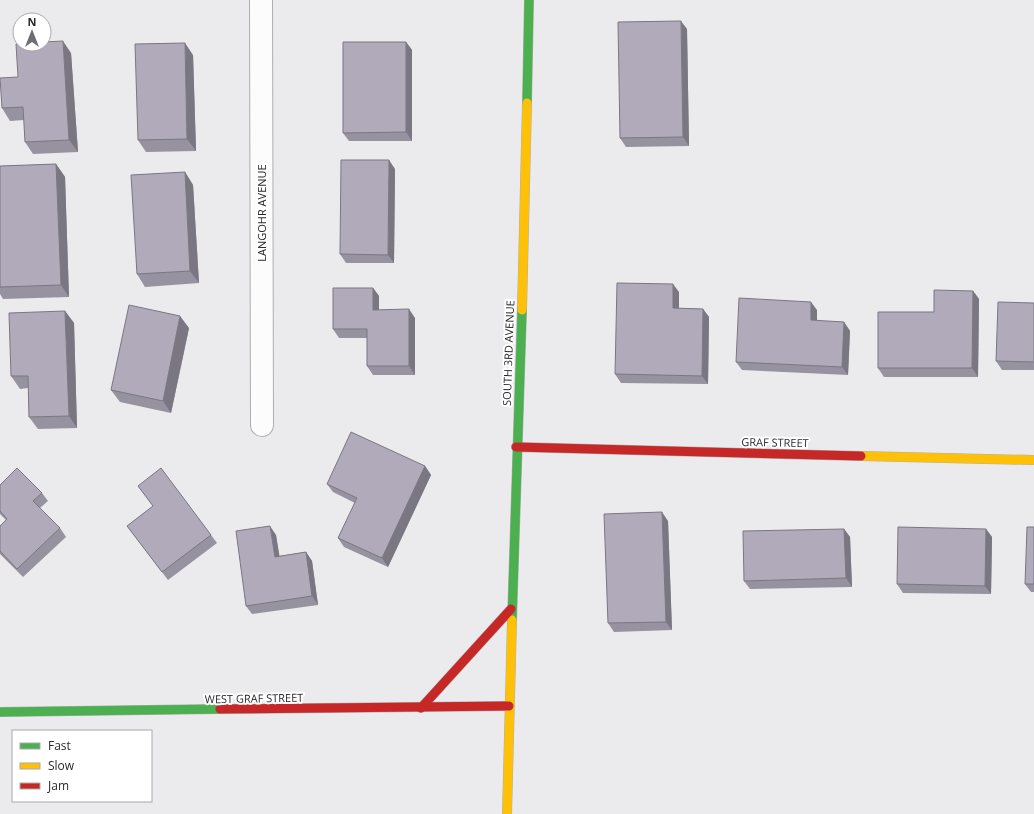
<svg xmlns="http://www.w3.org/2000/svg" width="1034" height="814" font-family="'Open Sans',sans-serif">
	<style>
		.lines { fill: none; stroke-linecap: round; stroke-linejoin: round }
		.street-casing { stroke: #aeaeb0; stroke-width: 24 }
		.fast-casing { stroke: #aeaeb0; stroke-width: 10 }
		.slow-casing { stroke: #aeaeb0; stroke-width: 10 }
		.jam-casing { stroke: #aeaeb0; stroke-width: 10 }
		.street { stroke: #fcfcfc; stroke-width: 22 }
		.fast { stroke: #4caf50; stroke-width: 9 }
		.slow { stroke: #ffc107; stroke-width: 9 }
		.jam { stroke: #c62828; stroke-width: 9 }
		.wall { fill: #9792a0 }
		.shaded-wall { fill: #7b7782 }
		.building { fill: #b0aaba; stroke: #7b7782 }
		.labels { text-anchor: middle; dominant-baseline: central; stroke-width: 4; stroke-linejoin: round; paint-order: stroke }
		.street-label { font-size: 11px; fill: #2a292b; stroke: #fff }
	</style>
	<rect width="100%" height="100%" fill="#ebeaec"/>
	<g class="lines">
		<!-- street casing -->
		<g class="street-casing">
			<polyline id="street" points="261,0 262,425"/>
		</g>
		<!-- fast casing -->
		<g class="fast-casing">
			<g id="fast">
				<polyline points="527,103 529,0"/>
				<polyline points="512,620 522,310"/>
				<polyline points="0,712 220,709"/>
			</g>
		</g>
		<!-- slow casing -->
		<g class="slow-casing">
			<g id="slow">
				<polyline points="522,310 527,103"/>
				<polyline points="861,456 1034,460"/>
				<polyline points="507,814 512,620"/>
			</g>
		</g>
		<!-- jam casing -->
		<g class="jam-casing">
			<g id="jam">
				<polyline points="516,447 861,456"/>
				<polyline points="421,708 511,609"/>
				<polyline points="220,709 509,706"/>
			</g>
		</g>
		<!-- street -->
		<use href="#street" class="street"/>
		<!-- fast -->
		<use href="#fast" class="fast"/>
		<!-- slow -->
		<use href="#slow" class="slow"/>
		<!-- jam -->
		<use href="#jam" class="jam"/>
	</g>
	<!-- wall -->
	<g class="wall">
		<polygon points="687,29 689,146 626,147 620,138"/>
		<polygon points="406,42 412,50 412,141 349,141 343,133"/>
		<polygon points="71,53 78,152 33,154 25,142 24,120 10,121 2,108 18,77"/>
		<polygon points="193,55 196,151 146,152 138,140"/>
		<polygon points="56,164 65,177 69,297 3,299 0,294 0,166"/>
		<polygon points="395,169 394,263 346,263 340,254"/>
		<polygon points="185,172 193,185 199,283 145,287 137,274"/>
		<polygon points="373,288 379,296 379,310 415,318 415,375 373,375 367,366 367,338 339,338 333,329"/>
		<polygon points="973,291 979,299 978,377 884,377 878,368 934,312"/>
		<polygon points="679,292 679,308 703,309 709,317 708,384 621,383 615,374"/>
		<polygon points="1034,303 1034,370 1002,370 996,361"/>
		<polygon points="817,310 817,321 844,322 850,331 848,375 742,370 736,362"/>
		<polygon points="65,311 74,323 77,428 38,429 29,417 28,388 20,389 11,376"/>
		<polygon points="189,328 171,413 120,402 111,390"/>
		<polygon points="425,466 431,475 388,567 344,547 338,538 355,503 333,492 327,484"/>
		<polygon points="0,485 42,493 48,501 40,508 60,528 66,537 23,577 0,554 0,526 6,520 0,514"/>
		<polygon points="138,486 211,535 217,543 168,580 127,526 153,506"/>
		<polygon points="668,521 672,630 614,632 608,623"/>
		<polygon points="1034,527 1034,592 1031,592 1025,584"/>
		<polygon points="844,529 850,537 852,587 750,589 744,581"/>
		<polygon points="986,529 992,537 991,594 903,593 897,584"/>
		<polygon points="276,535 279,556 306,552 312,561 318,605 252,614 246,606"/>
	</g>
	<!-- shaded-wall -->
	<g class="shaded-wall">
		<polygon points="681,21 687,29 689,146 683,137"/>
		<polygon points="63,41 71,53 78,152 69,140"/>
		<polygon points="406,42 412,50 412,141 406,132"/>
		<polygon points="185,43 193,55 196,151 187,139"/>
		<polygon points="389,160 395,169 394,263 388,255"/>
		<polygon points="56,164 65,177 69,297 61,285"/>
		<polygon points="185,172 193,185 199,283 190,271"/>
		<polygon points="673,284 679,292 679,317 673,308"/>
		<polygon points="373,288 379,296 379,318 373,310"/>
		<polygon points="973,291 979,299 978,377 972,368"/>
		<polygon points="811,302 817,310 817,329 811,320"/>
		<polygon points="409,309 415,318 415,375 409,366"/>
		<polygon points="703,309 709,317 708,384 702,376"/>
		<polygon points="65,311 74,323 77,428 69,416"/>
		<polygon points="180,316 189,328 171,413 163,401"/>
		<polygon points="844,322 850,331 848,375 842,367"/>
		<polygon points="425,466 431,475 388,567 382,558"/>
		<polygon points="662,512 668,521 672,630 666,622"/>
		<polygon points="270,526 276,535 281,565 275,557"/>
		<polygon points="844,529 850,537 852,587 846,578"/>
		<polygon points="986,529 992,537 991,594 985,586"/>
		<polygon points="306,552 312,561 318,605 312,596"/>
	</g>
	<!-- building -->
	<g class="building">
		<polygon points="681,21 683,137 620,138 618,22"/>
		<polygon points="63,41 69,140 25,142 23,107 2,108 0,78 18,77 16,44 44,44 44,42"/>
		<polygon points="343,42 406,42 406,132 343,133"/>
		<polygon points="185,43 187,139 138,140 135,44"/>
		<polygon points="341,160 389,160 388,255 340,254"/>
		<polygon points="56,164 61,285 0,287 0,166"/>
		<polygon points="185,172 190,271 137,274 131,175"/>
		<polygon points="617,283 673,284 673,308 703,309 702,376 615,374"/>
		<polygon points="333,288 373,288 373,310 409,309 409,366 367,366 367,329 333,329"/>
		<polygon points="934,290 973,291 972,368 878,368 878,312 934,312"/>
		<polygon points="739,298 811,302 811,320 844,322 842,367 736,362"/>
		<polygon points="998,302 1034,303 1034,362 996,361"/>
		<polygon points="129,305 180,316 163,401 111,390"/>
		<polygon points="65,311 69,416 29,417 28,376 11,376 9,313"/>
		<polygon points="351,432 425,466 382,558 338,538 357,498 327,484"/>
		<polygon points="17,468 42,493 33,501 60,528 17,569 0,551 0,526 7,519 0,511 0,485"/>
		<polygon points="161,468 211,535 162,572 127,526 153,506 138,486"/>
		<polygon points="662,512 666,622 608,623 604,514"/>
		<polygon points="270,526 275,557 306,552 312,596 246,606 236,531"/>
		<polygon points="898,527 986,529 985,586 897,584"/>
		<polygon points="1027,527 1034,527 1034,584 1025,584"/>
		<polygon points="844,529 846,578 744,581 743,531"/>
	</g>
	<g class="labels">
		<!-- street labels -->
		<g class="street-label">
			<text transform="translate(261 213) rotate(-90)">LANGOHR AVENUE</text>
			<text transform="translate(508 353) rotate(-88)">SOUTH 3RD AVENUE</text>
			<text transform="translate(775 442) rotate(1)">GRAF STREET</text>
			<text transform="translate(254 698) rotate(-1)">WEST GRAF STREET</text>
		</g>
	</g>
	<!-- legend -->
	<rect x="12" y="730" width="140" height="72" fill="#ffffff" stroke="#aaa9aa"/>
	<rect x="20" y="743" width="20" height="6" fill="#4caf50" stroke="#aaa9aa"/>
	<text x="48" y="750" font-size="12" fill="#2a292b">Fast</text>
	<rect x="20" y="763" width="20" height="6" fill="#ffc107" stroke="#aaa9aa"/>
	<text x="48" y="770" font-size="12" fill="#2a292b">Slow</text>
	<rect x="20" y="783" width="20" height="6" fill="#c62828" stroke="#aaa9aa"/>
	<text x="48" y="790" font-size="12" fill="#2a292b">Jam</text>
	<!-- north arrow -->
	<g transform="translate(32 32)"><circle r="19" fill="#ffffff" stroke="#aaa9aa"/>
	<path d="M0-3L7 15L0 10L-7 15Z" fill="#6e6d6f"/>
	<text y="-6" font-size="11" font-weight="bold" text-anchor="middle" fill="#2a292b">N</text>
	</g>
</svg>
